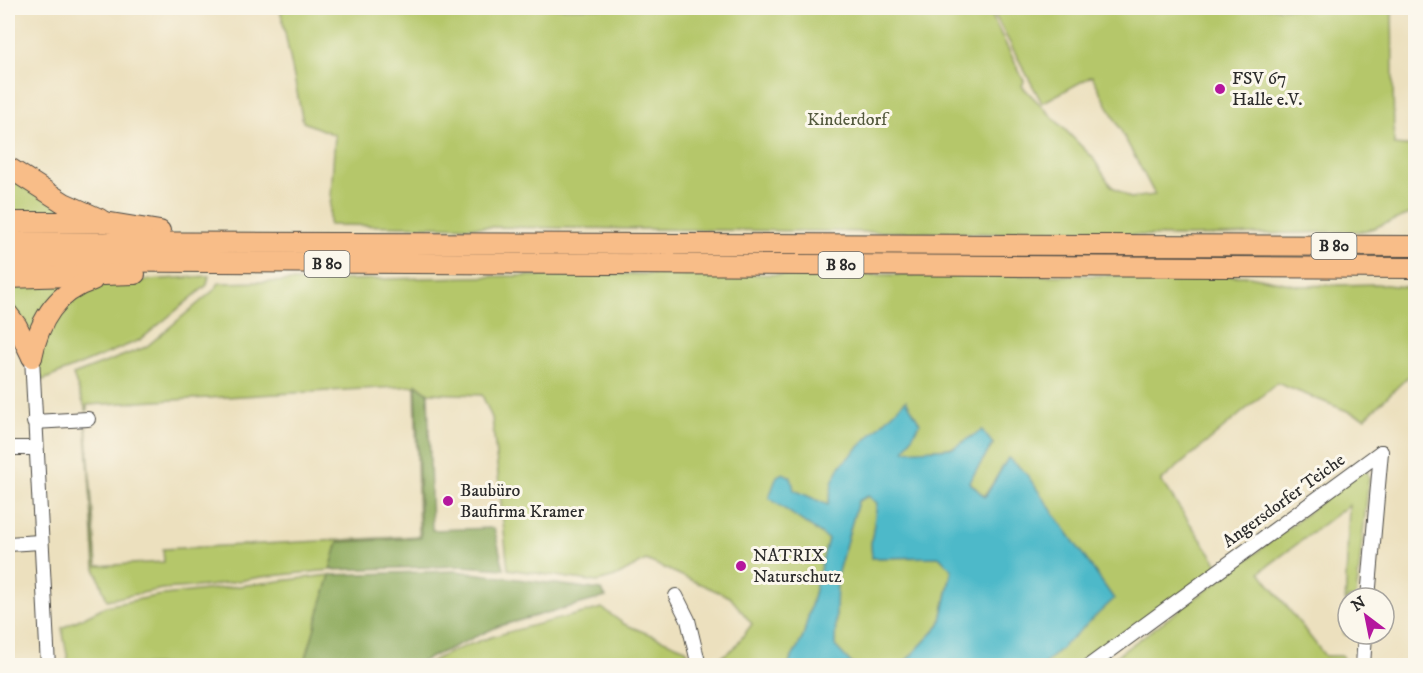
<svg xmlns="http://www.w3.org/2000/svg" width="1423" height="673" font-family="'IM FELL DW Pica',serif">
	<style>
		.green { fill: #b5c76a; stroke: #70794a; stroke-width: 1.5 }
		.forest { fill: #90ac5e; stroke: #5e6c44; stroke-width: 1.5 }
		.water { fill: #4db9c9; stroke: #3c727a; stroke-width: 1.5 }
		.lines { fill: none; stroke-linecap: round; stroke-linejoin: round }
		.minor-casing { stroke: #484641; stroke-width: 16 }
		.highway-casing { stroke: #484641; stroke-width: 22 }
		.minor { stroke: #fff; stroke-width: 14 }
		.highway { stroke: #f8bd88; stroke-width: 20 }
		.poi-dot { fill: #b5179e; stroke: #fbf7ec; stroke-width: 2 }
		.labels { text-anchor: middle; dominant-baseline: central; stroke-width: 6; stroke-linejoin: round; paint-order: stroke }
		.shield { fill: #fbf7ec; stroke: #696865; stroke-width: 1.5 }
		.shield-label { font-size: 16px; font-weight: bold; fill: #2b2b2b }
		.poi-label { font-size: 18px; fill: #2b2b2b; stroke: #fbf7ec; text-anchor: start }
		.park-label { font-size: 18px; fill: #545a3e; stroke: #fbf7ec }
		.street-label { font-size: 18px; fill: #2b2b2b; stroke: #fbf7ec }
	</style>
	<rect width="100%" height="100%" fill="#fbf7ec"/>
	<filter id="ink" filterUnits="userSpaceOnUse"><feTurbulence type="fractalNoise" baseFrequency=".0167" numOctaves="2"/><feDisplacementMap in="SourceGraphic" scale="12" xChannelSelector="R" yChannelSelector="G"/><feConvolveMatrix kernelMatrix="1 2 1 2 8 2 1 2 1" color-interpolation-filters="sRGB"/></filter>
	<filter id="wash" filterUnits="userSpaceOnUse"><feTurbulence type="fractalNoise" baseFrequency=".008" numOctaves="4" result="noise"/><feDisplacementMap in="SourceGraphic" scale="24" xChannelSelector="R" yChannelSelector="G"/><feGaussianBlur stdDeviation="1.35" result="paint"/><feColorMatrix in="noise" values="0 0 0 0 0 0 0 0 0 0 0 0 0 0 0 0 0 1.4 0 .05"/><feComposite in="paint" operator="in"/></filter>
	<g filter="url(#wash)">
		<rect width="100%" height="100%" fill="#ece0be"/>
		<!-- green -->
		<g class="green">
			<polygon points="280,8 988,8 1024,81 1022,86 1093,158 1111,186 1130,198 1155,195 1092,76 1042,103 991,8 1392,8 1394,145 1415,147 1415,212 1366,231 1189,236 329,225 335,135 303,122"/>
			<polygon points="8,174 79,217 8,217"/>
			<polygon points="607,274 1249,276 1300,286 1376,284 1415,288 1415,370 1365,418 1277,383 1161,481 1220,567 1084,665 1043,665 1113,599 1025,473 1008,459 984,497 969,481 993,444 904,452 833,480 828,505 794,490 769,498 828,539 803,637 788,665 709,665 734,648 752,624 730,597 646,560 615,577 597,582 508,569 492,418 482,395 428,393 417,384 421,538 338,542 330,570 261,577 209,586 162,589 107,600 95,568 86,425 97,566 164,562 163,549 419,536 415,386 87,405 87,413 73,375 146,347 214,290 219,283"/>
			<polygon points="209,276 207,285 140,340 43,380 39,376 39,354 56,308 104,283"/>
			<polygon points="8,282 71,282 30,341 8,306"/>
			<polygon points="1366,467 1369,477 1356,598 1348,598 1348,634 1351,636 1344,634 1349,505 1260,572 1325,656 1343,656 1344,665 1103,666 1238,567"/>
			<polygon points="869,496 877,503 871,544 872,558 940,557 952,569 940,625 902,665 853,665 835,646 837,575 858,501"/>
			<polygon points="330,575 304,665 69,665 62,628 106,606 156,596"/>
			<path d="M602,608l22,16 62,25 7,16 -270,1c54,-31 120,-42 179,-58z"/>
		</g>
		<!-- forest -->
		<g class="forest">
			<polygon points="416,384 428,393 432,530 494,528 504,569 461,566 330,570 338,542 421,538"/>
			<polygon points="456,571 601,590 606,597 499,626 414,665 304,665 330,575"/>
		</g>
		<!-- water -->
		<polygon class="water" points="906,400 920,423 904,451 953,448 982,430 993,444 969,482 985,497 1008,458 1025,472 1114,599 1043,665 902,665 940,625 952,570 940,557 872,558 871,544 877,503 868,496 858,501 837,575 835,646 853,665 788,665 803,637 828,539 769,498 777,476 783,473 791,477 794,490 828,505 833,480 841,465"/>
	</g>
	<g filter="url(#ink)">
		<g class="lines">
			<!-- minor casing -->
			<g class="minor-casing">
				<g id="minor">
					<polyline points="32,357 48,666"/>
					<polyline points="34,422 88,419"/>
					<polyline points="8,448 36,448"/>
					<polyline points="8,544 40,542"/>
					<polyline points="676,596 688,620 699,666"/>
					<polyline points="1368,598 1381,452"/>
					<polyline points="1089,666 1381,452"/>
					<polyline points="1363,666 1365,634"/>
				</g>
			</g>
			<!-- highway casing -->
			<g class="highway-casing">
				<g id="highway">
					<polyline points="8,167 64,203 100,219"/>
					<polyline points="8,222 105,222 160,231"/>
					<polyline points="8,242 1416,246"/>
					<polyline points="8,261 1416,268"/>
					<polyline points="8,278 135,274"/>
					<polyline points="8,314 17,326 32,357"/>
					<path d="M32,357c7,-36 24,-65 61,-77"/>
				</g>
			</g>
			<!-- minor -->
			<use href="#minor" class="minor"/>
			<!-- highway -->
			<use href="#highway" class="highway"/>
		</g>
	</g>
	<!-- markers -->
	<g class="poi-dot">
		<circle cx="1220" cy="89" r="6"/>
		<circle cx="448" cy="501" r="6"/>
		<circle cx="741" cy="566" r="6"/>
	</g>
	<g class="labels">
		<!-- shield labels -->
		<g class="shield">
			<rect x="1311.5" y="233" width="45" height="26" rx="4.5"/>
			<rect x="304.5" y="251" width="45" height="26" rx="4.5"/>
			<rect x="818.5" y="252" width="45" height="26" rx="4.5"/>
		</g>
		<g class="shield-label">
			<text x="1334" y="246">B 80</text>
			<text x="327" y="264">B 80</text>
			<text x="841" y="265">B 80</text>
		</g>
		<!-- poi labels -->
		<g class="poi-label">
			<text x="1232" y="79">FSV 67<tspan x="1232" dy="21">Halle e.V.</tspan></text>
			<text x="460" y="491">Baubüro<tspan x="460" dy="21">Baufirma Kramer</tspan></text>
			<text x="753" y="556">NATRIX<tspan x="753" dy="21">Naturschutz</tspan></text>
		</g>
		<!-- park labels -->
		<g class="park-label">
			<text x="847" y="120">Kinderdorf</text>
		</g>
		<!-- street labels -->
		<g class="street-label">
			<text transform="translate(1284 501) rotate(-36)">Angersdorfer Teiche</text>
		</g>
	</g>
	<!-- margin -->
	<rect width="1423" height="673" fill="none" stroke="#fbf7ec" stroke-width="30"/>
	<!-- north arrow -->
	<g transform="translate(1366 616) rotate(328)"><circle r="28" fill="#fbf7ec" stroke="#a8a59f" stroke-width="1.5"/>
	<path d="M0-4.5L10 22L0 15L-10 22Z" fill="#b5179e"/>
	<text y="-9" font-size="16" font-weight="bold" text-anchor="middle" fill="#2b2b2b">N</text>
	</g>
</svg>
